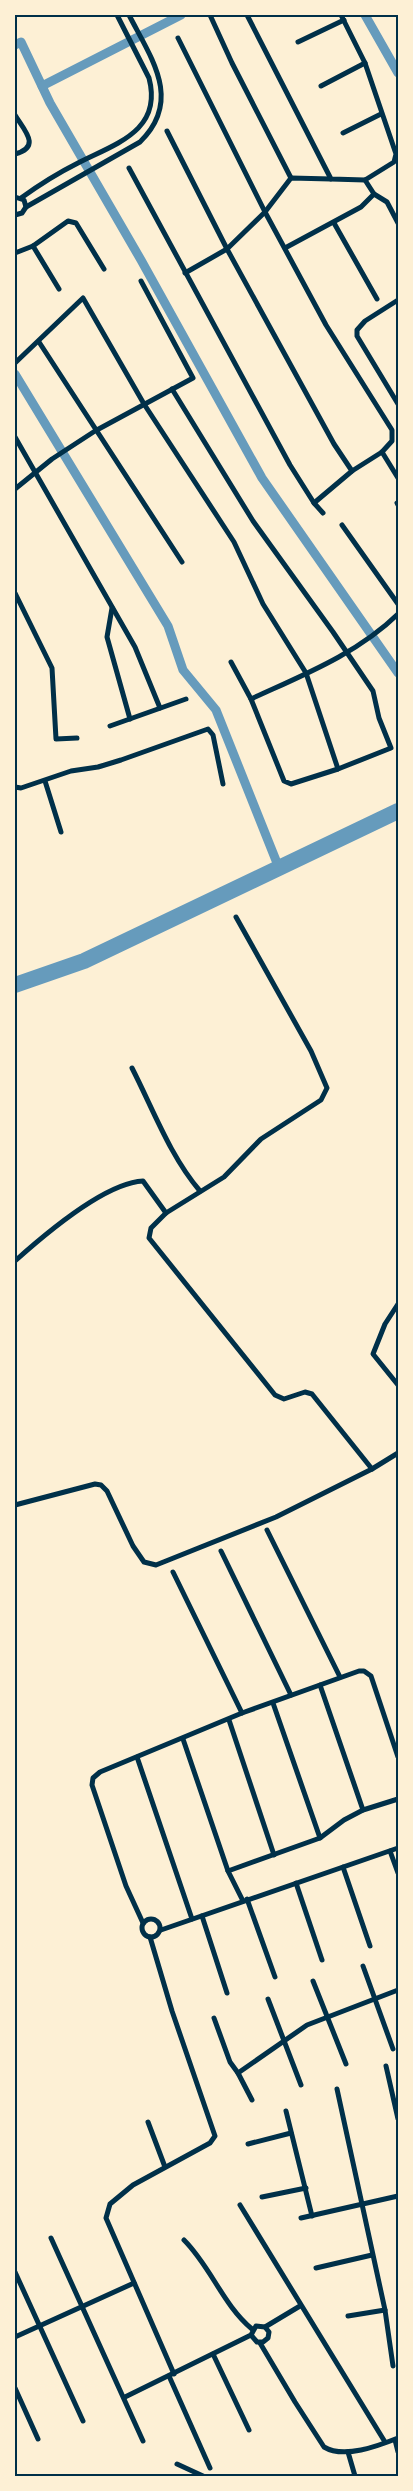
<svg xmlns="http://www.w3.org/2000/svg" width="413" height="2491" font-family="Commissioner,sans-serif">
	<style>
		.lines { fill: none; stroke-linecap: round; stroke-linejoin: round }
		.canal { stroke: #669bbc; stroke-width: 9 }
		.river { stroke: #669bbc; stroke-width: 16 }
		.minor { stroke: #003049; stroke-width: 5 }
		.neatline { fill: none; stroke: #003049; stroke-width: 2 }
	</style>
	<rect width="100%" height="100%" fill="#fdf0d5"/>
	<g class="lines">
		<!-- canal -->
		<g class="canal">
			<polyline points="365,15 398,73"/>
			<polyline points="15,45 21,42 50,103 141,260 262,478 398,673"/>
			<polyline points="42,86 181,15"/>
			<polyline points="15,374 168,626 183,670 216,710 279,868"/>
		</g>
		<!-- river -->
		<polyline class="river" points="15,985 84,961 398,811"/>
		<!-- minor -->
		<g class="minor">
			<polyline points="210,15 232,63 291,178"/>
			<polyline points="247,15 331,179 365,180 394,162 396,154 365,63 341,15"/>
			<polyline points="178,38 265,212 326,325 392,430 392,441 382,452 352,471 314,503"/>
			<polyline points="298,42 344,20"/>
			<polyline points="321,86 365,63"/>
			<path d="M15,115c9,15 27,32 0,39"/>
			<polyline points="167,131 227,249 334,444 352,471"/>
			<polyline points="343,133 381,114"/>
			<polyline points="129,168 290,465 314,503 323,513"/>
			<polyline points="374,194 387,202 398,223"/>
			<polyline points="15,197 24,200 26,207"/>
			<path d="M21,198c18,-13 37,-25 57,-35 37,-19 85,-32 71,-85l-32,-63"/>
			<path d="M15,215l7,-2 4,-6 114,-65c43,-42 11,-84 -11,-127"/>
			<polyline points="334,223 377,299"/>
			<polyline points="33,246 59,289"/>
			<polyline points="285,248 361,207 374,194 365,180"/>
			<polyline points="15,253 33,246 68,221 76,223 104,269"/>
			<polyline points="185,273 227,249 265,212 291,178 331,179"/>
			<polyline points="398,300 365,321 357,330 357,336 398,404"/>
			<polyline points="39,342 182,562"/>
			<polyline points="15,363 83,298 144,404 234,542 263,604 306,673 338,769"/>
			<polyline points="172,389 253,521 333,632 373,691 379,718 391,748 338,769 291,784 284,781 251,699 231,662"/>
			<polyline points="15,437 135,647 160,708"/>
			<polyline points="382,452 398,478"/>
			<polyline points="15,489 52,459 95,431 193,378 141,281"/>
			<polyline points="397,503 398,505"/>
			<polyline points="342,525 398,604"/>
			<polyline points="15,593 52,668 56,739 77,738"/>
			<polyline points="112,608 107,637 130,719"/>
			<path d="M251,699c52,-24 106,-45 147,-85"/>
			<polyline points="110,726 186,699"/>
			<polyline points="45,781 61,832"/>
			<polyline points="15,787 21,788 71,771 98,767 121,760 208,729 213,735 223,784"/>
			<polyline points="236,917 311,1051 327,1088 321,1100 261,1139 224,1177 166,1213 151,1228 149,1238 275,1395 284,1399 305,1392 312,1394 372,1469"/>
			<path d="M132,1068c21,41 38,88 68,123"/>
			<path d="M15,1261c29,-26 89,-78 128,-80l23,32"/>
			<polyline points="398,1304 385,1324 373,1354 398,1385"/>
			<polyline points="15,1505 95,1484 101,1485 107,1491 133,1546 144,1562 156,1565 276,1517 372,1469 398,1453"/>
			<polyline points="267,1530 340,1677"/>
			<polyline points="221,1551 291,1695"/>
			<polyline points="173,1572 242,1713"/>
			<polyline points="320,1685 363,1810"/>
			<polyline points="273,1703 320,1838"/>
			<polyline points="229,1720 274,1855"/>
			<polyline points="183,1739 228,1871"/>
			<polyline points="137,1757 192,1919"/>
			<polyline points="390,1851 398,1873"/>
			<polyline points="343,1867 370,1946"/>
			<polyline points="296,1883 322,1960"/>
			<polyline points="247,1899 275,1977"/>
			<polyline points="243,1901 228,1871 320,1838 344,1820 363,1810 398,1799"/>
			<polyline points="202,1916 227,1993"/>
			<circle cx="151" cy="1928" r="9"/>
			<polyline points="143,1923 126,1886 92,1785 93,1778 100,1772 242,1713 359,1671 364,1671 371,1676 398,1757"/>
			<polyline points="161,1930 398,1848"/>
			<polyline points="150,1937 172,2011 215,2136 210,2143 133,2185 110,2204 106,2218 174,2374"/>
			<polyline points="363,1966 393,2049"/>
			<polyline points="313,1981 346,2064"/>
			<polyline points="268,1999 301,2085"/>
			<polyline points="214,2018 230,2062 238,2073 252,2100"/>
			<polyline points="386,2066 398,2119"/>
			<polyline points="238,2073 307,2025 398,1990"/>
			<polyline points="337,2089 385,2310 393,2366"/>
			<polyline points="286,2111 312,2216"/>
			<polyline points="148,2122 165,2167"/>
			<polyline points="248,2144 291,2133"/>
			<polyline points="262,2197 306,2188"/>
			<polyline points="240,2205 385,2442"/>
			<polyline points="301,2218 398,2196"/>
			<polyline points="51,2238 143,2441"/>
			<path d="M184,2240c27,27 39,65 68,89"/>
			<polyline points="316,2268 372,2255"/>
			<polyline points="15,2272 83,2421"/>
			<polyline points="348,2316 385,2310"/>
			<polyline points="265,2327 300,2306"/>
			<polyline points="15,2337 134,2283"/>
			<path d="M260,2343l35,59 29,45c20,12 54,-1 74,-9"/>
			<polyline points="213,2354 249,2430"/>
			<polyline points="169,2376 210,2468"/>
			<polyline points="15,2388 38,2439"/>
			<polyline points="125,2397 251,2335 256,2326 265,2327 269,2332 268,2338 263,2342 257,2342 251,2335"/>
			<polyline points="395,2440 398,2452"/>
			<polyline points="348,2452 355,2476"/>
			<polyline points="177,2464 203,2476"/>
		</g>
	</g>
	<!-- border -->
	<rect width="413" height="2491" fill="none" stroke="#fdf0d5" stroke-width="32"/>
	<rect x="16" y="16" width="381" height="2459" class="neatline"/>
</svg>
